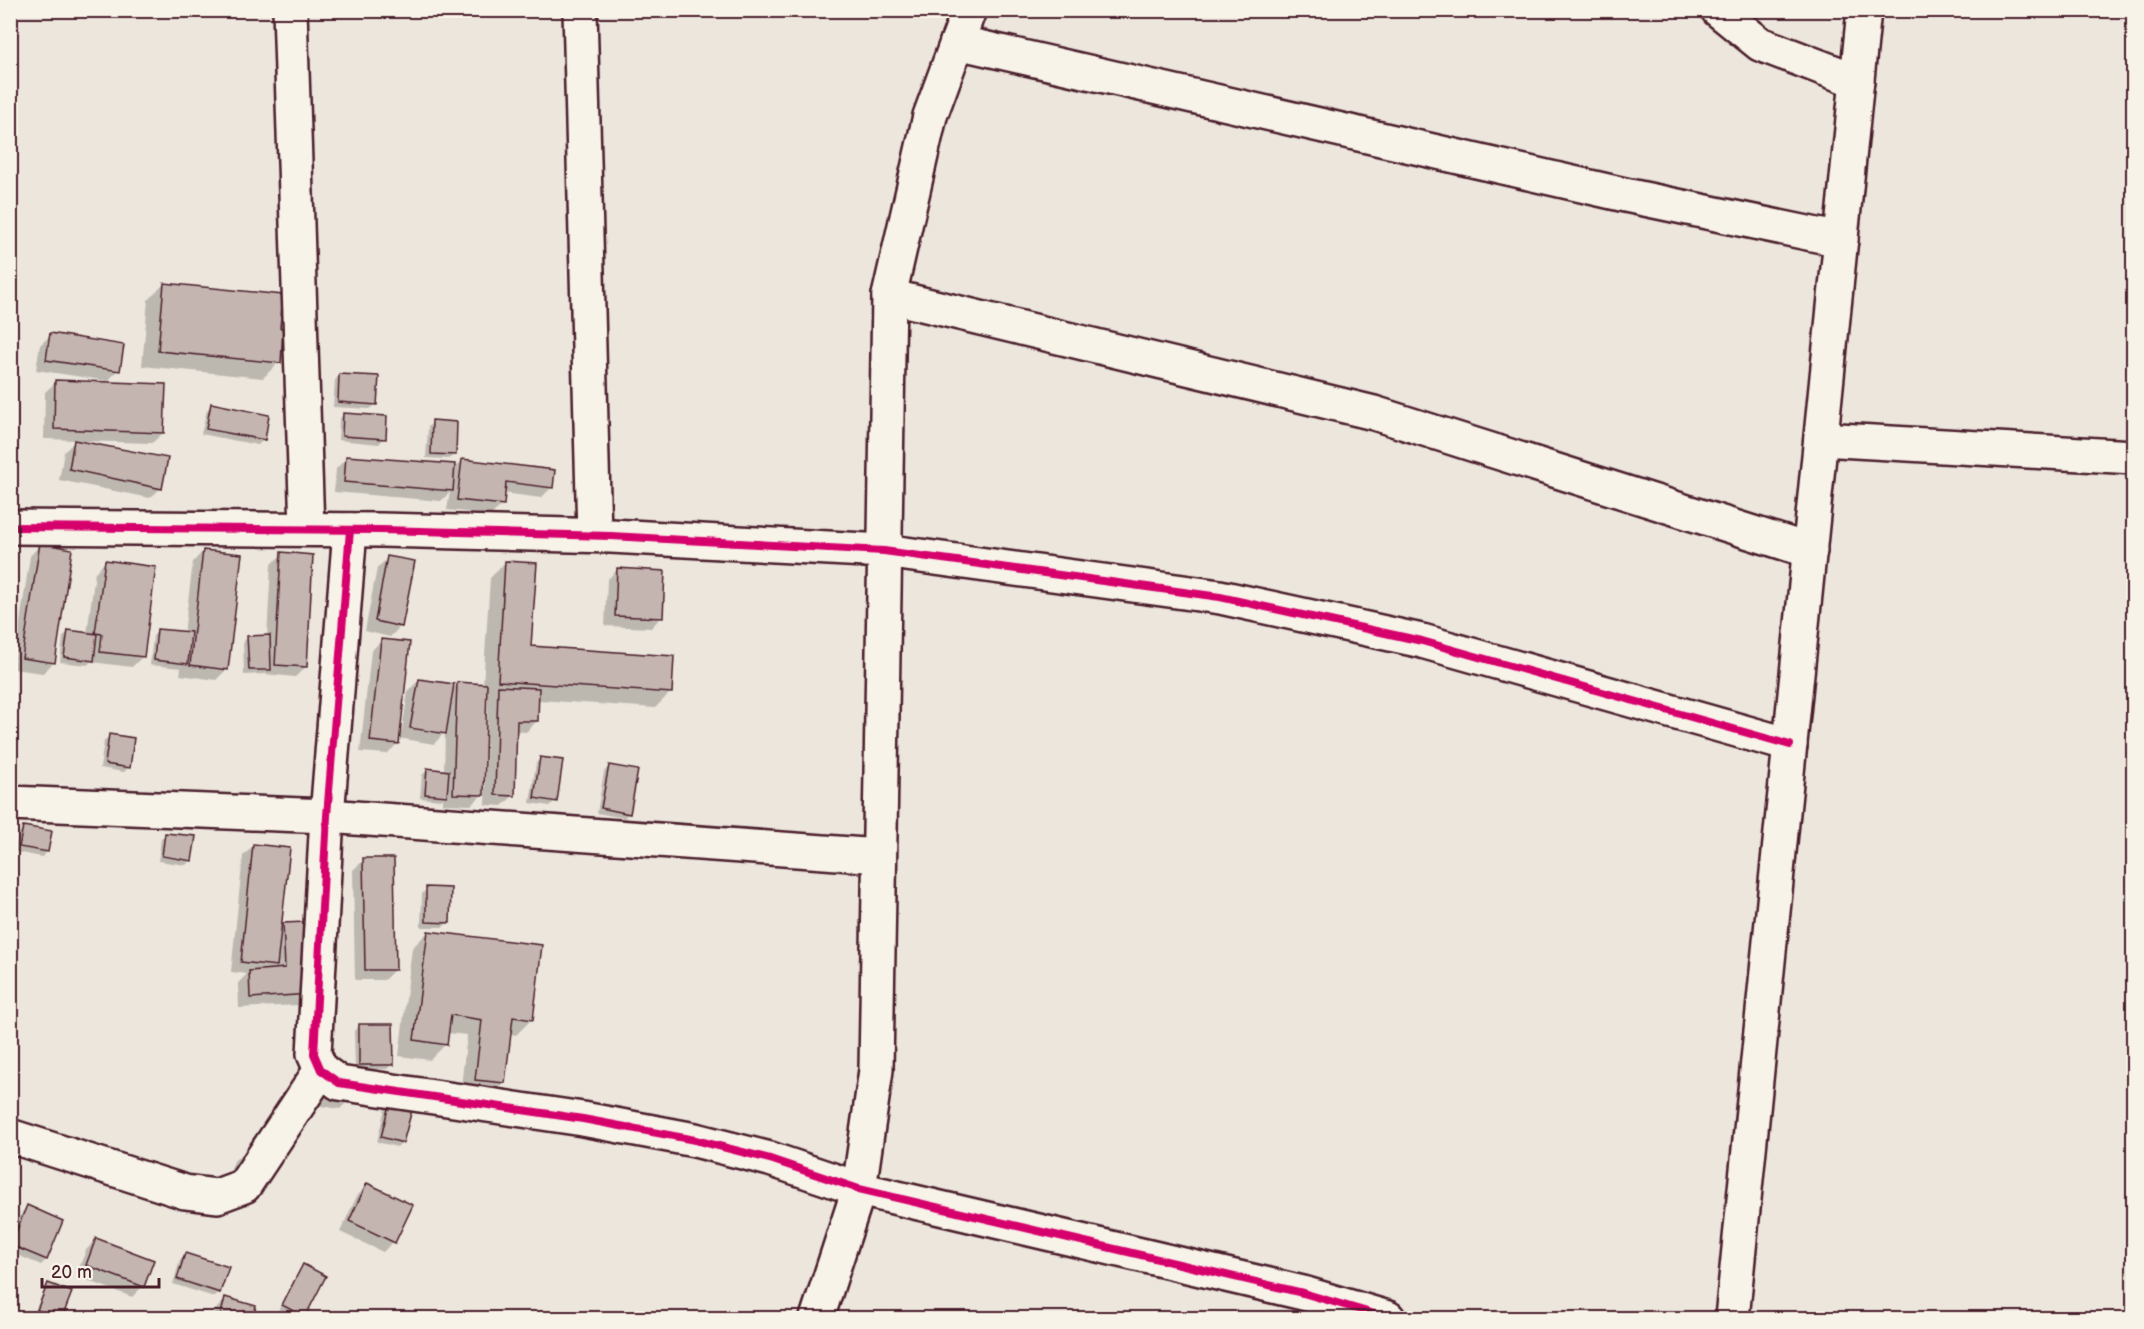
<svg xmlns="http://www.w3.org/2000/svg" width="2144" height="1329" font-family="'Balsamiq Sans',sans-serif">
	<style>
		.shadow { fill: #0003 }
		.building { fill: #c4b5b0; stroke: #4a1f2b; stroke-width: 1.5 }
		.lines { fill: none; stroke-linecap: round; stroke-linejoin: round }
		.minor-casing { stroke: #4a1f2b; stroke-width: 38 }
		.minor { stroke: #f7f3e8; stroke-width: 33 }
		.cycleway-casing { stroke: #f7f3e8; stroke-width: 11 }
		.cycleway { stroke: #d6006c; stroke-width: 8 }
	</style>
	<rect width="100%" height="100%" fill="#ece6dd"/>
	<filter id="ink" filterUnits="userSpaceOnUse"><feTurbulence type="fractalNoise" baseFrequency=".0167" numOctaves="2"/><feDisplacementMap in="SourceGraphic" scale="12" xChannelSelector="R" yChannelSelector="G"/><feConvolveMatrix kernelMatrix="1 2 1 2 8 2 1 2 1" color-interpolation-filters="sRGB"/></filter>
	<g filter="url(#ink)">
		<!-- shadow -->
		<g class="shadow">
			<polygon points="164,284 278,329 279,362 263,378 142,366 148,300"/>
			<polygon points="51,335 118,370 108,381 36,370 40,345"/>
			<polygon points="340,375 375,404 370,409 333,407 335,380"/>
			<polygon points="56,382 163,433 152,443 80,441 80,442 161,488 150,498 59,480 64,452 76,440 44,439 45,392"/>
			<polygon points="212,405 263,440 258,445 201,434 207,410"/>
			<polygon points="344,414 384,438 379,444 338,440 339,419"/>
			<polygon points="433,422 454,454 449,459 426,458 428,427"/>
			<polygon points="346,458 453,470 463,460 552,487 541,498 503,493 502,505 491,515 447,510 450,492 441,501 334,492 336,469"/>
			<polygon points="40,545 54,662 43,673 13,669 30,556"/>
			<polygon points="203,551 227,669 216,680 180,675 181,668 150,665 153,636 158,631 184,633 193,562"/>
			<polygon points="282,554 306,667 295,677 265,674 244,675 243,642 248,637 267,637 271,565"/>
			<polygon points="388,558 401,626 390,637 365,631 377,568"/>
			<polygon points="106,561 142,657 132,667 91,662 87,665 60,662 63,637 68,632 87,634 95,572"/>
			<polygon points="506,562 530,647 671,692 655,708 538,700 537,721 526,732 515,731 513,796 502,806 485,805 488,697 485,697 482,795 471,805 443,804 443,798 441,800 420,798 422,775 428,770 444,772 445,732 434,744 398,738 398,743 387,754 360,752 371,651 382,640 399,730 402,731 408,691 419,680 451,690 458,684 483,685 490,578"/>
			<polygon points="617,570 661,617 651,628 605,626 607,580"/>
			<polygon points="109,736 129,767 124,772 100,768 104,741"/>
			<polygon points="541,758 555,801 550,806 530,803 536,763"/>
			<polygon points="609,766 629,813 624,818 597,813 604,772"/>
			<polygon points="23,828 47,852 42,857 15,852 18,833"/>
			<polygon points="166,834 191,860 186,865 158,861 161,839"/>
			<polygon points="254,845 280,929 284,925 310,994 299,1005 239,1008 238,983 247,974 231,972 243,856"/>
			<polygon points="364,860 395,969 384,980 355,980 353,870"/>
			<polygon points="427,889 448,922 443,927 421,927 422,894"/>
			<polygon points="428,932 532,1019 516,1035 509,1034 504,1083 488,1099 460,1095 467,1035 447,1033 446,1044 430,1060 399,1056 412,948"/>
			<polygon points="359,1026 392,1064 387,1069 355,1069 354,1031"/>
			<polygon points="349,1075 345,1104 340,1109 308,1104"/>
			<polygon points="388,1095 402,1142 397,1147 377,1142"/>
			<polygon points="239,1156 258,1163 222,1194 234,1161"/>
			<polygon points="368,1185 393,1242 383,1252 340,1232 357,1196"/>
			<polygon points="27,1207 46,1260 41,1265 10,1252 10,1242 22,1212"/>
			<polygon points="96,1240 143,1286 132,1297 76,1276 86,1250"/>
			<polygon points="185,1255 219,1292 214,1297 173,1284 180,1260"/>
			<polygon points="304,1266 304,1316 301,1318 294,1318 278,1311 299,1271"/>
			<polygon points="49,1285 70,1293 61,1318 42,1318 33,1315 44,1290"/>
			<polygon points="226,1299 255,1307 252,1318 213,1318 215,1310"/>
		</g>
		<!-- building -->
		<g class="building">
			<polygon points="164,283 283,295 280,328 283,328 281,363 158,351"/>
			<polygon points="50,333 124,345 120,371 46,360"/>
			<polygon points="339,374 379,376 377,405 338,402"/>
			<polygon points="55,380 166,384 164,433 54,429"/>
			<polygon points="211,403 269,415 265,440 206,429"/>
			<polygon points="343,413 387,416 386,439 342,436"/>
			<polygon points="432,420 457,422 456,455 431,454"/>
			<polygon points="74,440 168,458 162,489 69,469"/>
			<polygon points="346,456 455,464 453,491 344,482"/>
			<polygon points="462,459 555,470 553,488 506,482 504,505 457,500"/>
			<polygon points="40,543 72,549 55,663 22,658"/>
			<polygon points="203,550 242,554 228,670 190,665"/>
			<polygon points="281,552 313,555 307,667 275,665"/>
			<polygon points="387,556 415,561 402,627 375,621"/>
			<polygon points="105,560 156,567 144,657 100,652 102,634 95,633"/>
			<polygon points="505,561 537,563 531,646 674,656 672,693 498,681"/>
			<polygon points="617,568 665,571 663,618 615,616"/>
			<polygon points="157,629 191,632 188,664 154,660"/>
			<polygon points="68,630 97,634 94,661 64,657"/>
			<polygon points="270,635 271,670 249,670 247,636"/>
			<polygon points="381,639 410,642 399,744 370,741"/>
			<polygon points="419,679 454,684 446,734 410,728"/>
			<polygon points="457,682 487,684 484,795 453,794"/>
			<polygon points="498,686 539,688 538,721 517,721 515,796 495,795"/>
			<polygon points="109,734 134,738 130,768 105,764"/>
			<polygon points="540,757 563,760 557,802 534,798"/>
			<polygon points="609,765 638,770 630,814 601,808"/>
			<polygon points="427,768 449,771 447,796 425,794"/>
			<polygon points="23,826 52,831 48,852 19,847"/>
			<polygon points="165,833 196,836 192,861 162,856"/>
			<polygon points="253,844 290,848 277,966 241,962"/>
			<polygon points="363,858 394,858 396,970 365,970"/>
			<polygon points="426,887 451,888 450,923 426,922"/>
			<polygon points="10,901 14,902 12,946 10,946"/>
			<polygon points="306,922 311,994 250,998 249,971 285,968 283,923"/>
			<polygon points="428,931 542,945 533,1020 513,1017 505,1083 475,1080 482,1020 451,1015 447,1045 414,1040"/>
			<polygon points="359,1024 393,1024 394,1065 359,1065"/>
			<polygon points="393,1088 416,1095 403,1143 381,1137"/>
			<polygon points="367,1183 413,1205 395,1243 349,1221"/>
			<polygon points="27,1205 63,1221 47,1260 11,1245"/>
			<polygon points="96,1238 154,1260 144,1287 86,1265"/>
			<polygon points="185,1253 229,1267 220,1293 177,1279"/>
			<polygon points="303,1264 326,1276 305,1317 282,1305"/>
			<polygon points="48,1283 72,1292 62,1318 37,1310"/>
			<polygon points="225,1297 256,1306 253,1318 220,1318"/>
		</g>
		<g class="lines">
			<!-- minor casing -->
			<g class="minor-casing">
				<g id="minor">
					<polyline points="290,10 307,529"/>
					<polyline points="580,10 594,535"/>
					<polyline points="1718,10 1760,44 1857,81"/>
					<polyline points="957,42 1625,195 1841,240"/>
					<polyline points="889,296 1374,413 1810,551"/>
					<polyline points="1821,439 2134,457"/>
					<polyline points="10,527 381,530 611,536 884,551 1220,597 1422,641 1790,745"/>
					<polyline points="350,530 327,816 314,1054 321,1070 339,1083 583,1119 695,1140 770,1159 859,1189 1303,1293 1388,1318"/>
					<polyline points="10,803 327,816 879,856"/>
					<polyline points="10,1136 185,1192 217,1196 244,1186 321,1070"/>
					<polyline points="817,1318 859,1189 876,1070 889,296 930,116 969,10"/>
					<polyline points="1732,1318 1864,10"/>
				</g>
			</g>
			<!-- minor -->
			<use href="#minor" class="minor"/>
			<!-- cycleway casing -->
			<g class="cycleway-casing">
				<g id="cycleway">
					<polyline points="10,527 381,530 611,536 884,551 1220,597 1422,641 1790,745"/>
					<polyline points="350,530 327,816 314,1054 321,1070 339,1083 583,1119 695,1140 770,1159 859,1189 1303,1293 1388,1318"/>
				</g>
			</g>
			<!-- cycleway -->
			<use href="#cycleway" class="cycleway"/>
		</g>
	</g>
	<!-- margin -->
	<rect width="2144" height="1329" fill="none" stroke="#f7f3e8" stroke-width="36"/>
	<rect x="18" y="18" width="2108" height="1293" fill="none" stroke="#4a1f2b" stroke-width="2" filter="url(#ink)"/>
	<!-- scale -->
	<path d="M42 1278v9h117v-9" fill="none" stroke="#4a1f2b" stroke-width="3"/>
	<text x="51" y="1278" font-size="18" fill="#4a1f2b" stroke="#f7f3e8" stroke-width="4.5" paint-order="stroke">20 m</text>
</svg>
